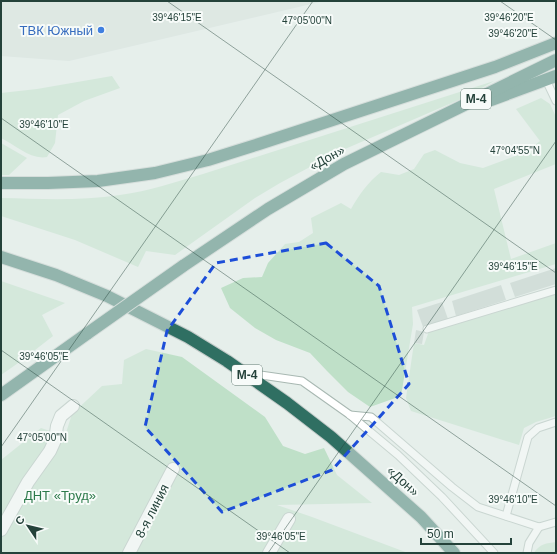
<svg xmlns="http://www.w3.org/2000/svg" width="557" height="554" font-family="Helvetica,sans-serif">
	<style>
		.built { fill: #d4dfda }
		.green { fill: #bfe0c8 }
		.building { fill: #bbcac4 }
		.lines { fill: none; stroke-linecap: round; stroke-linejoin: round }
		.lane-casing { stroke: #a8b8b2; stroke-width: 9 }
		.street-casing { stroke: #a8b8b2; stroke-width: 14 }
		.highway-casing { stroke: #c2cac8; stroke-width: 14 }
		.lane { stroke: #fff; stroke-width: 7 }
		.street { stroke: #fff; stroke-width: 12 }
		.highway { stroke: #2f6f62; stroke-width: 12 }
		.highway-bridge-casing { stroke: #c2cac8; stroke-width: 14; stroke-linecap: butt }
		.highway-bridge { stroke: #2f6f62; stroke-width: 12 }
		.marked { fill: none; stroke: #1d4ed8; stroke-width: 3; stroke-dasharray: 8 5; stroke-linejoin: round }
		.ticks { fill: none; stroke: #24423a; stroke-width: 1; stroke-opacity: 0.45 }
		.shop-dot { fill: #3f7fe0; stroke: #f7fbf9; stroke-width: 1.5 }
		.labels { text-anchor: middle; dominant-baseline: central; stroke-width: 4; stroke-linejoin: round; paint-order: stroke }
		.shield { fill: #f7fbf9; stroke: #637a73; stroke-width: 1 }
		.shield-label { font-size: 12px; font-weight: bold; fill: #24423a }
		.shop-label { font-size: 13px; fill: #366cbe; stroke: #f7fbf9; text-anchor: end }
		.street-label { font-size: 13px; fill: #24423a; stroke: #f7fbf9 }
		.park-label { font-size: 13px; fill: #2d7a4b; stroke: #f7fbf9 }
		.ticks-label { font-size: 10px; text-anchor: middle; fill: #24423a; stroke: #f7fbf9; stroke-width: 4; stroke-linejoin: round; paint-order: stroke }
	</style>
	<rect width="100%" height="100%" fill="#e6efeb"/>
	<!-- built -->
	<polygon class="built" points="3,1 324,1 69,61 1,56 1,4"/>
	<!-- green -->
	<g class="green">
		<path d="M112,76l8,12 -36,13 -26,14 -3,28 -8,14c-17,3 -31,-12 -46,-19v-45l36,-4z"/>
		<path d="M494,81l-26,15 -130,56 -58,31 -25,15 -80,57 -29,-4 -8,16 -63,-27 -74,-24v-18c40,1 80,3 119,-3 29,-4 56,-13 83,-21z"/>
		<path d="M541,98l9,6 6,13v47l-62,25 17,70 45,-16v21l-144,43 1,17 -12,72 -31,11 -22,-15 -21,-21 -17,-18 -34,-13 -21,-12 -25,-20 -9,-20 22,-10 19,-1 6,-14 17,-19 14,-2 14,-9 -2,-15 30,-15 10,6c8,-14 17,-27 30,-37l18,3 15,-6 10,-15 11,-4 25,13 23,5 43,-16 14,-11 -24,-32z"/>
		<polygon points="1,143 27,158 9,175 1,175"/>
		<polygon points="1,281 65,303 42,315 53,336 21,361 1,375"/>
		<polygon points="556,293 556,416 536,422 524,428 519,445 411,411 406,398 414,343 424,345 429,331"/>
		<polygon points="146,349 182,357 265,417 283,446 305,454 324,448 337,475 372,503 277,505 312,517 408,553 1,553 1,460 41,428 65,436 72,414 102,386 122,384 124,360"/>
		<path d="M556,542v11h-22c5,-9 13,-10 22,-11z"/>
	</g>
	<!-- building -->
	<g class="building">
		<polygon points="556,268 556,284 515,297 510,283"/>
		<polygon points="501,285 506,300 456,316 452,301"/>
		<polygon points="442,302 448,319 423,327 417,310"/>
		<polygon points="416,330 424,332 422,344 414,343"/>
	</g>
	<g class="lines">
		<!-- lane casing -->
		<g class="lane-casing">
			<g id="lane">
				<polyline points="546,80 556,101"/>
				<polyline points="427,329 556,290"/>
				<polyline points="247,373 302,381 350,415 398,455 442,497 494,553"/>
				<polyline points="350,415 371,417 452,487 478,507 539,527 556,522"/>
				<polyline points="506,516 528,437 538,428 556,422"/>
				<polyline points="527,553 529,543 539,527"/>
			</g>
		</g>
		<!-- street casing -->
		<g class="street-casing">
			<g id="street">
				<polyline points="1,530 28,482 50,451 55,440 57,426 61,416 73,406"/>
				<polyline points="129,553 173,469"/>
				<polyline points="269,553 289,519"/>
			</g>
		</g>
		<!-- highway casing -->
		<g class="highway-casing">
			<g id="highway">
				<polyline points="491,100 556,76"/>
				<polyline points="1,183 48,183 98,181 155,173 208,160 259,144 495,67 556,43"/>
				<polyline points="1,257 56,275 107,296 188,337 227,361 287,403 331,437 421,517 454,553"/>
				<polyline points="183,266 268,209 344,164 556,60"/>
				<polyline points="1,395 88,333"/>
			</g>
		</g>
		<!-- lane -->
		<use href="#lane" class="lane"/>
		<!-- street -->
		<use href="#street" class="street"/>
		<!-- highway -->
		<use href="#highway" class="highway"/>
		<!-- highway-bridge casing -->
		<g class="highway-bridge-casing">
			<polyline id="highway-bridge" points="88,333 183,266"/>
		</g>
		<!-- highway-bridge -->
		<use href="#highway-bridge" class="highway-bridge"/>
	</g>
	<!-- marked area -->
	<path d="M0 0H557V554H0ZM326,243l53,43 30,98 -77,86 -110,42 -77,-85 22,-96 49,-68z" fill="#e6efeb" fill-opacity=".55" fill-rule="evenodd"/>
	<path class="marked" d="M326,243l53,43 30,98 -77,86 -110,42 -77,-85 22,-96 49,-68z"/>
	<!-- ticks -->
	<path class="ticks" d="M167,1l389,272M500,1l56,39M1,118l555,388M1,350l289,203M1,447l312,-446M268,553l288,-412"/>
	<!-- markers -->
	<circle class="shop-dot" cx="101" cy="30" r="4"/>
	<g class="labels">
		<!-- shield labels -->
		<g class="shield">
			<rect x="461" y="89" width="30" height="20" rx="3"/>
			<rect x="232" y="365" width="30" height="20" rx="3"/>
		</g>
		<g class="shield-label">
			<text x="476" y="99">М-4</text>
			<text x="247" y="375">М-4</text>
		</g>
		<!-- shop labels -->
		<g class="shop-label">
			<text x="93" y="30">ТВК Южный</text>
		</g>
		<!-- street labels -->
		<g class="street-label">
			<text transform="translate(327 158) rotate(-29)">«Дон»</text>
			<text transform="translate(403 481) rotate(42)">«Дон»</text>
			<text transform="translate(152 511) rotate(-63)">8-я линия</text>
		</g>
		<!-- park labels -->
		<g class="park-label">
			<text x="60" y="495">ДНТ «Труд»</text>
		</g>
	</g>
	<g class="ticks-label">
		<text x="509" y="21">39°46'20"E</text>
		<text x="177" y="21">39°46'15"E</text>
		<text x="307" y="24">47°05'00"N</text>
		<text x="513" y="37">39°46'20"E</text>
		<text x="44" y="128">39°46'10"E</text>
		<text x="515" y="154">47°04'55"N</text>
		<text x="513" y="270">39°46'15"E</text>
		<text x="44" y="360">39°46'05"E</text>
		<text x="42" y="441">47°05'00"N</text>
		<text x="513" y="503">39°46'10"E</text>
		<text x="281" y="540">39°46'05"E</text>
	</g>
	<!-- border -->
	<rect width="557" height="554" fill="none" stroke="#24423a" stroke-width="4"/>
	<!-- north arrow -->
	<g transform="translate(28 526) rotate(305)" stroke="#f7fbf9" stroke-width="3" paint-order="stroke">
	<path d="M0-3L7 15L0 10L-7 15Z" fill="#24423a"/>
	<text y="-6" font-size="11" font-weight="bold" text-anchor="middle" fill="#24423a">С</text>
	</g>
	<!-- scale -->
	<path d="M421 538v6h90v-6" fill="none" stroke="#24423a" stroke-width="2"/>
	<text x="427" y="538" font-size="12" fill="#24423a" stroke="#f7fbf9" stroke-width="3" paint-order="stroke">50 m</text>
</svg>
